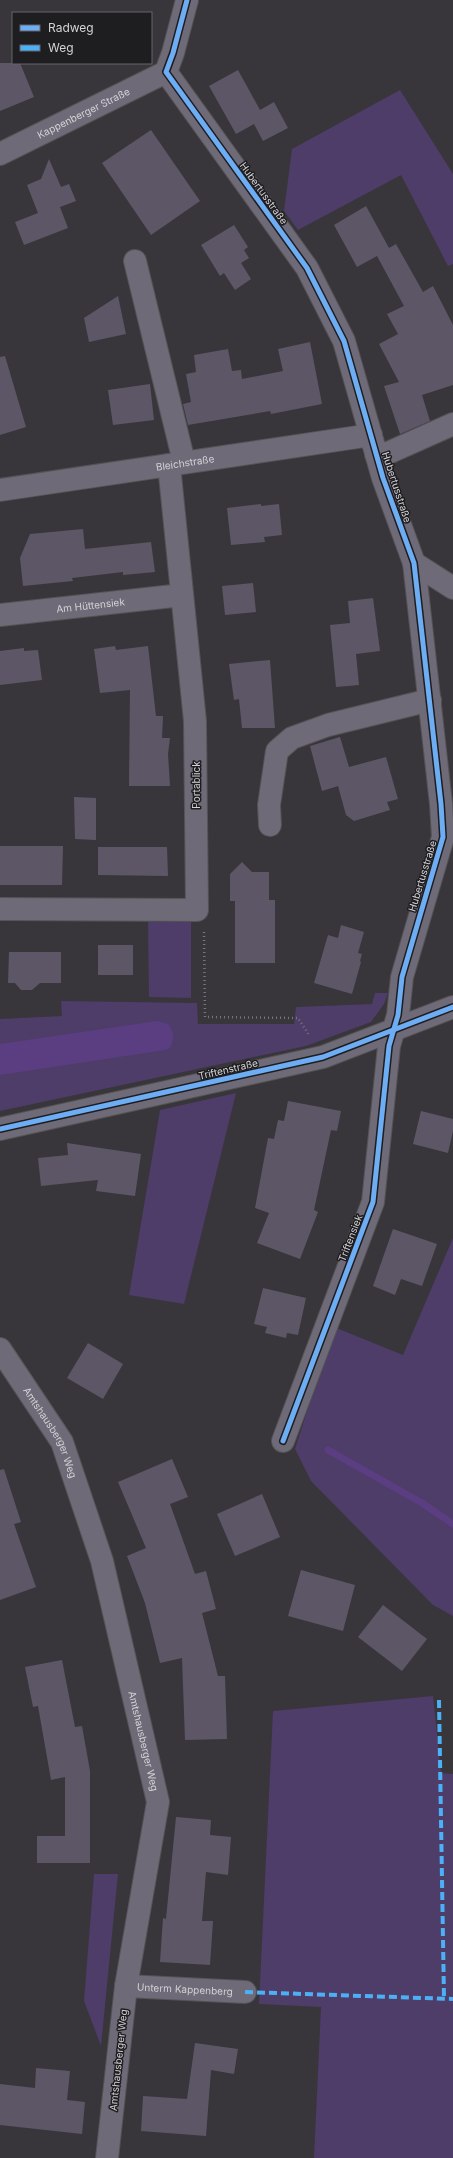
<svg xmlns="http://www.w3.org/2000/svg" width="453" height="2158" font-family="Inter,sans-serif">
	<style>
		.green { fill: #4e3c69 }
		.water { fill: #5b3e82 }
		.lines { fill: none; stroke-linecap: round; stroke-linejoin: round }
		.stream { stroke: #5b3e82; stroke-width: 7 }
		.building { fill: #5d5667 }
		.minor-casing { stroke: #545355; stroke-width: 24 }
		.path { stroke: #78737d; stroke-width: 2.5; stroke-dasharray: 1 3; stroke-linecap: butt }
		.minor { stroke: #6f6a77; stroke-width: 22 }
		.quiet { stroke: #4cb0f7; stroke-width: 4; stroke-dasharray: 8 4; stroke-linecap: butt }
		.cycleway-casing { stroke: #1e1d20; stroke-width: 8 }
		.cycleway { stroke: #6dadf4; stroke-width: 5 }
		.labels { text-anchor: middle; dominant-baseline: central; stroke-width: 3; stroke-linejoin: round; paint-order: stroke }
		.street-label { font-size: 10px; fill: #d3d1d5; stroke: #1e1d20 }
	</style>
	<rect width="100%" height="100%" fill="#38363a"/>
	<!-- green -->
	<g class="green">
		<polygon points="400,90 453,174 453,264 448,266 401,175 298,230 284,211 292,149"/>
		<polygon points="148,922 191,922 191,998 149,997"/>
		<polygon points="375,993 388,993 384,1004 371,1022 306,1046 0,1111 0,1019 62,1016 61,1001 197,1003 198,1024 294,1024 296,1007 372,1004"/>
		<polygon points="236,1093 184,1304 129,1295 160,1110"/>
		<polygon points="453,1238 453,1616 433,1605 311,1481 295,1449 334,1327 403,1355"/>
		<polygon points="433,1696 441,1773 453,1774 453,2158 314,2158 321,2007 259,2004 273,1711"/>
		<polygon points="94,1874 118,1874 101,2046 84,2001"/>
	</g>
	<!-- water -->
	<path class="water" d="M157,1021l11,3c6,8 6,13 3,23l-6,3 -165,25v-31z"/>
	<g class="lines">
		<!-- stream -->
		<polyline class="stream" points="328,1450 422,1503 453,1524"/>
	</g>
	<!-- building -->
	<g class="building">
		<polygon points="0,63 20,63 34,97 0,111"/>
		<polygon points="238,70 260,110 274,102 288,128 263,141 254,124 236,134 209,86"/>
		<polygon points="151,130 200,201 151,235 102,163"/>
		<polygon points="49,159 61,187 69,184 76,201 60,207 68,228 24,245 15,222 38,213 27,185 41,179"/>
		<polygon points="366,206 389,248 396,244 423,292 433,286 453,325 453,385 422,395 430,421 400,434 384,386 399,382 379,344 398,334 387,314 404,306 377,256 357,267 334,225"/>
		<polygon points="234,225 248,247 244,250 249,258 241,263 251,279 235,290 224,273 220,276 201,245"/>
		<polygon points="118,296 126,334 89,342 84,318"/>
		<polygon points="310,342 322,404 271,414 270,411 188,425 183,404 191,402 186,374 196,372 194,355 228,349 232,371 241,370 242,379 283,371 278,349"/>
		<polygon points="5,356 26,427 0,435 0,357"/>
		<polygon points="150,384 154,420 113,425 108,390"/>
		<polygon points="261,504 261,506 279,504 282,535 264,537 265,542 231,545 227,508"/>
		<polygon points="83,529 85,549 151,542 155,572 123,575 123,572 72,578 73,581 23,586 20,558 30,534"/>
		<polygon points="253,583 256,612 225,615 222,586"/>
		<polygon points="373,598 380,651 356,654 359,685 336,687 330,625 350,623 348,601"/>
		<polygon points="115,646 116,650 148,646 156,716 163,716 162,738 170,738 168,754 170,786 129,786 130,690 100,693 94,649"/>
		<polygon points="24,648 24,651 38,650 42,680 0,685 0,651"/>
		<polygon points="270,660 275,728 242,728 239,699 234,700 229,664"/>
		<polygon points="340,737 349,767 386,757 398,799 387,802 390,810 354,821 346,815 338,786 322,791 310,746"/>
		<polygon points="74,797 96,798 96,840 75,839"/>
		<polygon points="0,846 63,846 62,885 0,885"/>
		<polygon points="98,847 167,847 168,876 98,875"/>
		<polygon points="242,862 252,872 269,872 269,900 275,900 275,963 235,963 235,901 230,901 230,874"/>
		<polygon points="341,925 364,932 358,953 362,954 360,961 361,962 352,994 314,983 328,935 338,938"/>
		<rect x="98" y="945" width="35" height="30"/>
		<polygon points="9,952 61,952 61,983 40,983 32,990 21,990 15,983 8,983"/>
		<polygon points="288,1101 341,1111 337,1131 331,1130 314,1210 318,1212 300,1259 257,1243 269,1213 255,1208 268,1138 274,1139 278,1120 284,1121"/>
		<polygon points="421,1111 453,1119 453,1131 448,1153 413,1144"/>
		<polygon points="67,1143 141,1154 135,1196 96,1191 98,1180 41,1186 38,1158 68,1155"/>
		<polygon points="393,1229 437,1244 422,1286 401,1279 395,1295 373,1286"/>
		<polygon points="263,1288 306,1298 298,1335 287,1333 286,1338 265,1333 267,1327 254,1324"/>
		<polygon points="88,1343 123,1364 103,1399 67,1378"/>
		<polygon points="172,1459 188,1497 170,1504 195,1574 206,1571 216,1609 202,1613 218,1676 225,1676 227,1739 185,1740 182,1658 160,1663 145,1603 127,1556 146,1548 118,1482"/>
		<polygon points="4,1469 21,1522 14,1524 36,1587 0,1600 0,1470"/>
		<polygon points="262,1494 280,1537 235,1556 217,1514"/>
		<polygon points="301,1570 355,1585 343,1631 288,1616"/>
		<polygon points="383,1605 427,1639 402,1671 358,1637"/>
		<polygon points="62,1660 75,1727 82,1726 90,1771 90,1863 37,1863 37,1836 65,1836 65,1777 51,1780 38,1706 33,1707 25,1667"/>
		<polygon points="176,1817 211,1820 210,1835 231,1837 228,1875 206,1872 202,1921 213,1921 210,1965 160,1962 163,1918 166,1919"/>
		<polygon points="195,2043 238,2049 234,2074 211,2070 206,2136 141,2131 143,2096 187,2099"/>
		<polygon points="36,2068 70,2071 67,2100 85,2102 82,2134 0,2125 0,2084 35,2088"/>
	</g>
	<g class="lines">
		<!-- minor casing -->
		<g class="minor-casing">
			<g id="minor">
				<polyline points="187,0 173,53 166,72 307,268 344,341 383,478 414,563 441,804 443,837 402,977 398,1015 389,1046 373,1202 283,1441"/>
				<path id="s1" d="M0,154l166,-82"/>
				<polyline points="135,261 184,462"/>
				<polyline points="376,454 388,453 453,424"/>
				<path id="s2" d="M0,490l371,-55"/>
				<polyline points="414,563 453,588"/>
				<path id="s3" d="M0,615l182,-20"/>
				<polyline points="270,825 269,805 277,751 292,738 328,725 430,700"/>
				<polyline points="0,909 197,910 195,721 169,465"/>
				<polyline points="0,1129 323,1057 453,1007"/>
				<path id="s4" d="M0,1349l62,93 40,119 56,241 -32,184 -19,172"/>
				<path id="s5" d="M126,1986l119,6"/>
			</g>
		</g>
		<!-- path -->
		<polyline class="path" points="204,932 205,1017 298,1018 309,1035"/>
		<!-- minor -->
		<use href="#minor" class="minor"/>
		<!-- quiet -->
		<g class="quiet">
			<polyline points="439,1700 444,1999"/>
			<polyline points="245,1992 453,1999"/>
		</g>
		<!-- cycleway casing -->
		<g class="cycleway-casing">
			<g id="cycleway">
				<polyline points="187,0 173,53 166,72 307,268 344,341 383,478 414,563 441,804 443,837 402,977 398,1015 389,1046 373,1202 283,1441"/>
				<polyline points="0,1129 323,1057 453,1007"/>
			</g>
		</g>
		<!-- cycleway -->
		<use href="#cycleway" class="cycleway"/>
	</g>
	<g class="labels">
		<!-- street labels -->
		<g class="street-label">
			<text stroke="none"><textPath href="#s1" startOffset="93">Kappenberger Straße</textPath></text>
			<text transform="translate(264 193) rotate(54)">Hubertusstraße</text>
			<text stroke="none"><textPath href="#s2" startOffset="187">Bleichstraße</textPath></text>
			<text transform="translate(397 487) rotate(72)">Hubertusstraße</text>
			<text stroke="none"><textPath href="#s3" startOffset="91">Am Hüttensiek</textPath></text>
			<text transform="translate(196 785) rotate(-90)">Portablick</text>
			<text transform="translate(422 876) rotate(-73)">Hubertusstraße</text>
			<text transform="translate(228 1069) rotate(-13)">Triftenstraße</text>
			<text transform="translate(350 1238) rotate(-69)">Triftensiek</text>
			<text stroke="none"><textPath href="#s4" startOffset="98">Amtshausberger Weg</textPath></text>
			<text stroke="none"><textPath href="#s4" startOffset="422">Amtshausberger Weg</textPath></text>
			<text stroke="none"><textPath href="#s5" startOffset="59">Unterm Kappenberg</textPath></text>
			<text transform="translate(118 2060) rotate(-84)">Amtshausberger Weg</text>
		</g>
	</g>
	<!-- legend -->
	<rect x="12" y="12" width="140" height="52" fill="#1e1d20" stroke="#666568"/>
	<rect x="20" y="25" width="20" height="6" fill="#6dadf4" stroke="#666568"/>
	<text x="48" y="32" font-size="12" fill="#d3d1d5">Radweg</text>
	<rect x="20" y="45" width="20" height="6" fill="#4cb0f7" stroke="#666568"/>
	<text x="48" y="52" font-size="12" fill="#d3d1d5">Weg</text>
</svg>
